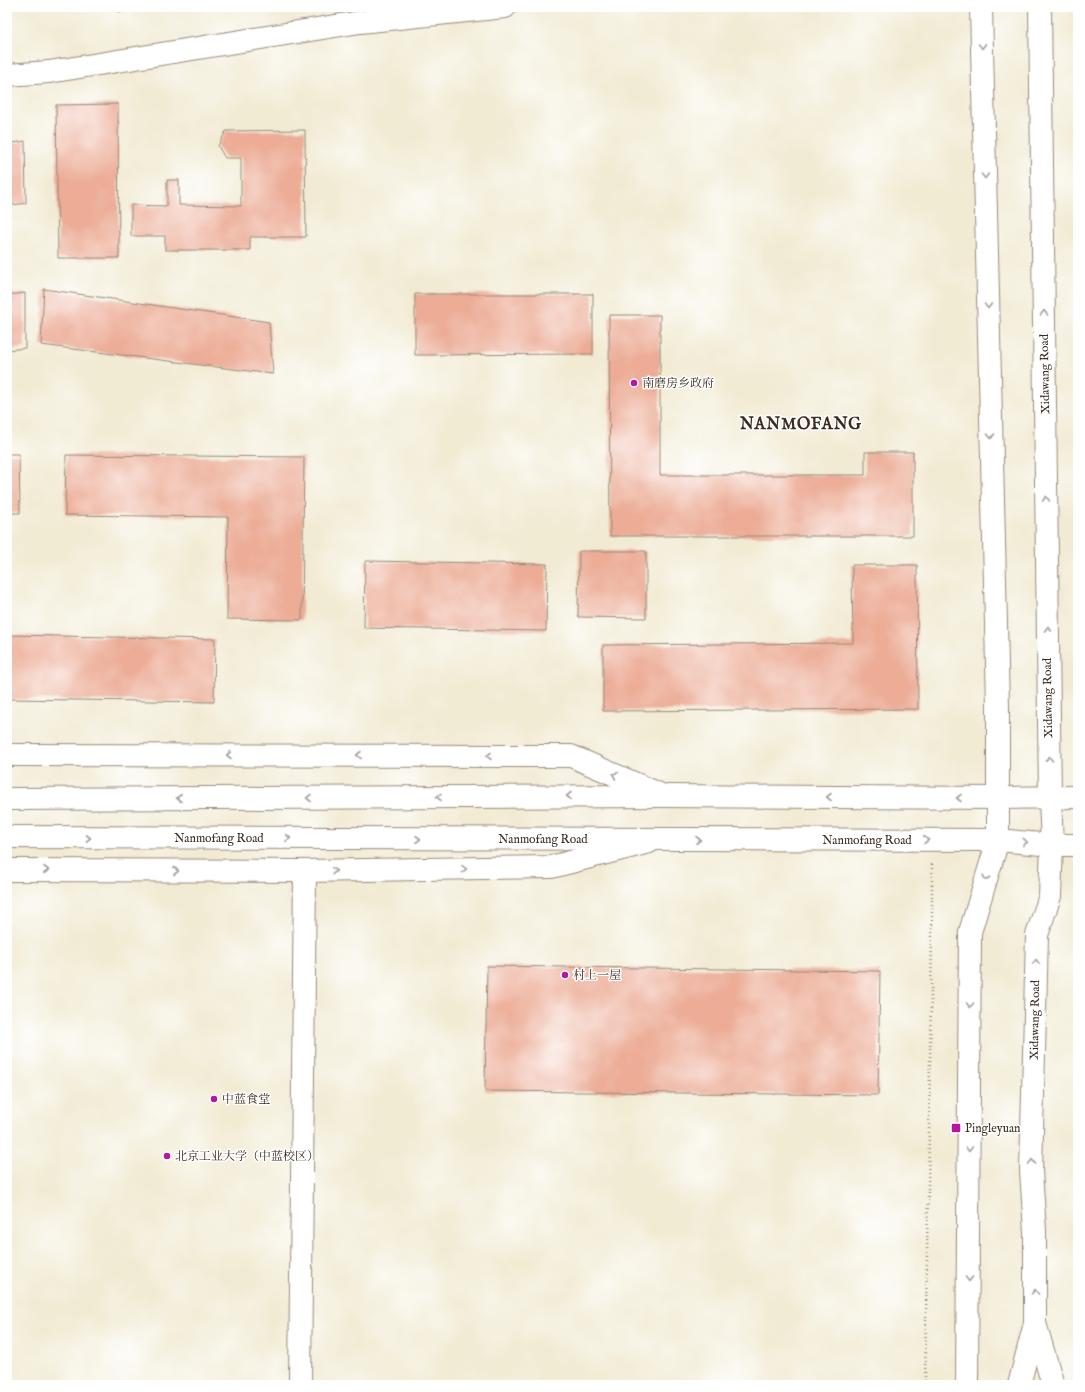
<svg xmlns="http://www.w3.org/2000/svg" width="1085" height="1392" font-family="'IM FELL English','Noto Serif SC',serif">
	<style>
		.building { fill: #ecac95 }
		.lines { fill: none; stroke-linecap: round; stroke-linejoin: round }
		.minor-casing { stroke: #968a79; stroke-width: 24 }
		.major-casing { stroke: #968a79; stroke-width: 24 }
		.path { stroke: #968a79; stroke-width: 2.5; stroke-dasharray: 1 3; stroke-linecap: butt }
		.minor { stroke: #fff; stroke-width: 22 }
		.major { stroke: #fff; stroke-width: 22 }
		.oneway { stroke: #a79f9a }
		.poi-dot { fill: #b5179e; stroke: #fff; stroke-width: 1.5 }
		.labels { text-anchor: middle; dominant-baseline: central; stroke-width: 3; stroke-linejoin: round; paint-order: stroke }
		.street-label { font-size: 12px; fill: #3b2a1e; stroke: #fff }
		.poi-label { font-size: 12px; fill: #3b2a1e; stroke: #fff; text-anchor: start }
		.district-label { font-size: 16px; font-weight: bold; letter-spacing: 1px; fill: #3b2a1e; stroke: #fff }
	</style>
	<rect width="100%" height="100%" fill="#fff"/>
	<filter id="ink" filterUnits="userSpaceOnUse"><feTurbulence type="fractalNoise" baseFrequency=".025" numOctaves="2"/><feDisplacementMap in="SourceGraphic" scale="8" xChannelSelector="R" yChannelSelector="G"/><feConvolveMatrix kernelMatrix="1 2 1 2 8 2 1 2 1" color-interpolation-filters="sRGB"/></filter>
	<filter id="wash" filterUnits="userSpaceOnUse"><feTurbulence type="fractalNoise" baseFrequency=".012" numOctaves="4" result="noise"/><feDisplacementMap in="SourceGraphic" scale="16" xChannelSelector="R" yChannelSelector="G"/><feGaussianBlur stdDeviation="0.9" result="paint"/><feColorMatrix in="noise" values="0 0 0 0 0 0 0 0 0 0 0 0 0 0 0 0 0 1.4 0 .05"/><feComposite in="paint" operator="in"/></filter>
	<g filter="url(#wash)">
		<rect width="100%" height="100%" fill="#f2ebd4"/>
		<g id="blocks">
			<!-- building -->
			<g class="building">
				<polygon points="117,7 130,7 119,12"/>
				<polygon points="118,104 119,258 58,258 56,105"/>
				<polygon points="305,130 306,237 250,237 250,250 165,250 165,236 131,236 131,205 167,206 167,180 179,180 179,205 241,206 241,158 225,158 218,146 226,131"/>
				<polygon points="25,141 26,203 7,206 7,144"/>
				<polygon points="44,289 269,322 273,374 41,345"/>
				<polygon points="25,293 25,348 7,350 7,295"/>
				<polygon points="415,294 593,294 593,354 415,355"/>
				<polygon points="609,315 660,315 660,475 865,475 865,452 913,452 913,536 610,536"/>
				<polygon points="7,454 19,454 20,513 7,513"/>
				<polygon points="66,455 304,457 302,620 227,619 228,517 65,515"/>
				<polygon points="579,551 646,551 646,618 578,617"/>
				<polygon points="365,561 547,564 546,631 364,628"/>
				<polygon points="852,565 917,565 918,709 603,711 603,645 853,643"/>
				<polygon points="7,635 215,639 214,702 7,699"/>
				<polygon points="487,966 880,971 878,1095 485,1091"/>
			</g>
		</g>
	</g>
	<g filter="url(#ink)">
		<use href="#blocks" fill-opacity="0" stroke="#968a79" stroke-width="1"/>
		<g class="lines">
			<!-- minor casing -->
			<g class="minor-casing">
				<g id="minor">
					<polyline points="7,75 49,72 360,22 505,7"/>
					<polyline points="7,755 571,756 664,796"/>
					<polyline points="7,870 305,871 551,867 649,842"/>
					<polyline points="1035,1323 1053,1385"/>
					<polyline points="300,1385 305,871"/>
				</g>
			</g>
			<!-- major casing -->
			<g class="major-casing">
				<g id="major">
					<polyline points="7,799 664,796 998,798 1078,797"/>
					<polyline points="7,837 998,840 1052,845 1078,845"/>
					<polyline points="967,1385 970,932 998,840 998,706 981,7"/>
					<polyline points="1019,1385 1035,1323 1035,1231 1031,1171 1037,935 1050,896 1052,845 1050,798 1040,7"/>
				</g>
			</g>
			<!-- path -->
			<polyline class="path" points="925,1385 932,931 932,863"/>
			<!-- minor -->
			<use href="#minor" class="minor"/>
			<!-- major -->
			<use href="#major" class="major"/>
		</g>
		<!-- one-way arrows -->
		<defs><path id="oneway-chevron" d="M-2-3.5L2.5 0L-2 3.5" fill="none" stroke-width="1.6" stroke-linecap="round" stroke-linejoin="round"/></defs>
		<g class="oneway">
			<use href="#oneway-chevron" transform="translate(982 46) rotate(89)"/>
			<use href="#oneway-chevron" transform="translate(985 176) rotate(89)"/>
			<use href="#oneway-chevron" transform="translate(988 306) rotate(89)"/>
			<use href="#oneway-chevron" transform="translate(1044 313) rotate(-91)"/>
			<use href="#oneway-chevron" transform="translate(991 436) rotate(89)"/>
			<use href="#oneway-chevron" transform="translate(1046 499) rotate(-91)"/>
			<use href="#oneway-chevron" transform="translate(1048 629) rotate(-91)"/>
			<use href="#oneway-chevron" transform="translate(229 755) rotate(-180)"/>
			<use href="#oneway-chevron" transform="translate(359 755) rotate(-180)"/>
			<use href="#oneway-chevron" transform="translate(489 756) rotate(-180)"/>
			<use href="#oneway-chevron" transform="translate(1049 759) rotate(-91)"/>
			<use href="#oneway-chevron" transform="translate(615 775) rotate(-157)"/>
			<use href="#oneway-chevron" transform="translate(569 796) rotate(180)"/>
			<use href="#oneway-chevron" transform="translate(439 797) rotate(180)"/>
			<use href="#oneway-chevron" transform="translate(829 797) rotate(-180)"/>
			<use href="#oneway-chevron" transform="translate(179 798) rotate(180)"/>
			<use href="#oneway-chevron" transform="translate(309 798) rotate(180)"/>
			<use href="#oneway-chevron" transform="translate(959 798) rotate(-180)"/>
			<use href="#oneway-chevron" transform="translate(88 838)"/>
			<use href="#oneway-chevron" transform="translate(288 838)"/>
			<use href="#oneway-chevron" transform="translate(418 839)"/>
			<use href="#oneway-chevron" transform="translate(698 840)"/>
			<use href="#oneway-chevron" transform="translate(926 840)"/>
			<use href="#oneway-chevron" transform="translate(1025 842) rotate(5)"/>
			<use href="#oneway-chevron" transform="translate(464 869) rotate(-1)"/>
			<use href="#oneway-chevron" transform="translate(46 870)"/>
			<use href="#oneway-chevron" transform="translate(176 871)"/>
			<use href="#oneway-chevron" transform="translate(334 871) rotate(-1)"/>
			<use href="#oneway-chevron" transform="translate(986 878) rotate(106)"/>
			<use href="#oneway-chevron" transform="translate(1036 962) rotate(-89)"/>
			<use href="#oneway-chevron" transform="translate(970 1005) rotate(90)"/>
			<use href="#oneway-chevron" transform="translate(969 1149) rotate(90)"/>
			<use href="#oneway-chevron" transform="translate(1032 1162) rotate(-89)"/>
			<use href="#oneway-chevron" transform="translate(969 1279) rotate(90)"/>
			<use href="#oneway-chevron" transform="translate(1035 1292) rotate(-90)"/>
		</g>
	</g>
	<!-- markers -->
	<g class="poi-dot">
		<circle cx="634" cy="383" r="4"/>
		<circle cx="565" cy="975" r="4"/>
		<circle cx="214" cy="1099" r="4"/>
		<rect x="951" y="1123" width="10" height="10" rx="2"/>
		<circle cx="167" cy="1156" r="4"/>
	</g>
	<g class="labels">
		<!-- street labels -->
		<g class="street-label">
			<text transform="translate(1045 374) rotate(-91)">Xidawang Road</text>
			<text transform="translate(1048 698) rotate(-91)">Xidawang Road</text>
			<text x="219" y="838">Nanmofang Road</text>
			<text x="543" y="839">Nanmofang Road</text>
			<text x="867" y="840">Nanmofang Road</text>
			<text transform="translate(1035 1020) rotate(-89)">Xidawang Road</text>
		</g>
		<!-- poi labels -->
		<g class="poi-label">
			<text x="642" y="383">南磨房乡政府</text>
			<text x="573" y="975">村上一屋</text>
			<text x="222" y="1099">中蓝食堂</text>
			<text x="965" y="1128">Pingleyuan</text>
			<text x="175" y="1156">北京工业大学（中蓝校区）</text>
		</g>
		<!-- district labels -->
		<g class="district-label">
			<text x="801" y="425">NANMOFANG</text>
		</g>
	</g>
	<!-- margin -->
	<rect width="1085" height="1392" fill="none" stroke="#fff" stroke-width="24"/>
</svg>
